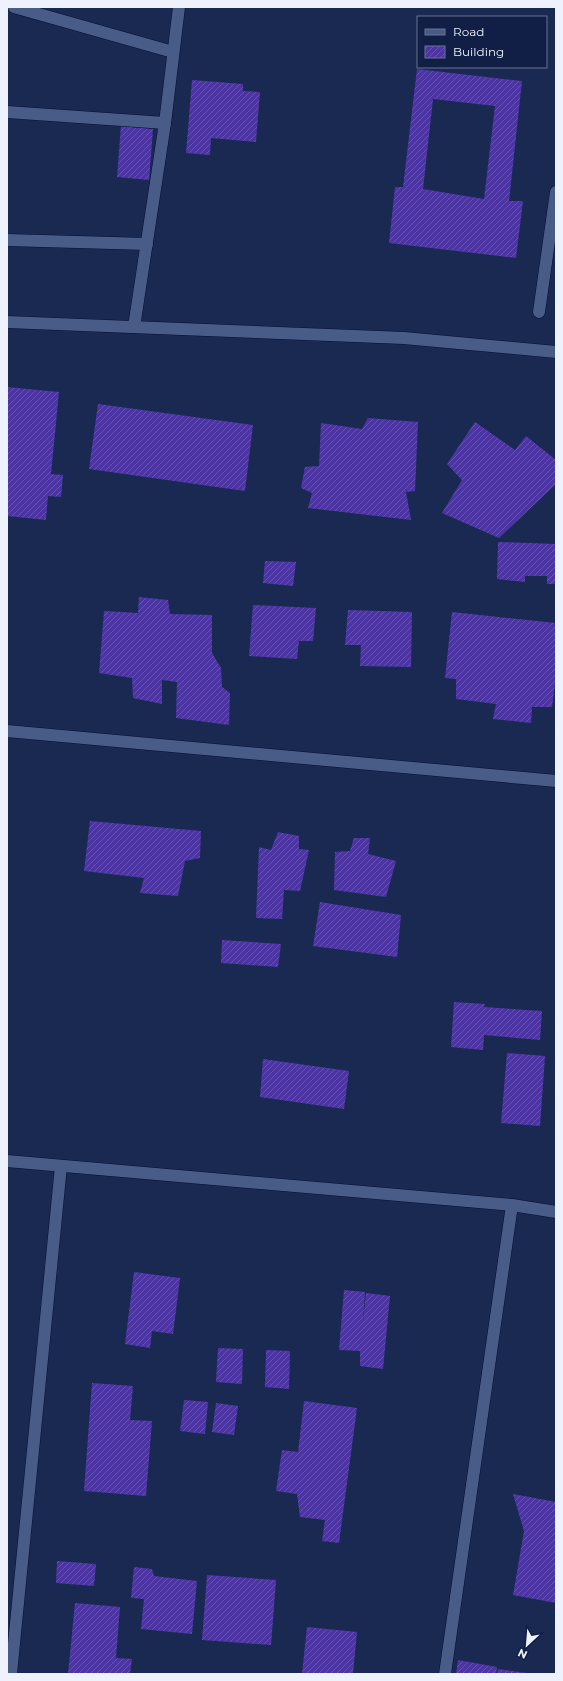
<svg xmlns="http://www.w3.org/2000/svg" width="563" height="1681" font-family="Montserrat,sans-serif">
	<style>
		.building { fill: url(#building-hatch); fill-rule: evenodd }
		.lines { fill: none; stroke-linecap: round; stroke-linejoin: round }
		.minor-casing { stroke: #050f35; stroke-width: 13 }
		.minor { stroke: #495c88; stroke-width: 12 }
	</style>
	<defs>
		<pattern id="building-hatch" width="6" height="6" patternUnits="userSpaceOnUse"><rect width="6" height="6" fill="#4c35a3"/><path d="M-1 1l2-2M0 6l6-6M5 7l2-2" fill="none" stroke="#6653b1"/></pattern>
	</defs>
	<rect width="100%" height="100%" fill="#1a2951"/>
	<!-- building -->
	<g class="building">
		<path d="M417,69l105,12 -13,120h14l-7,57 -127,-15 6,-56h8zM433,99l62,7 -11,93 -61,-10z"/>
		<polygon points="192,80 243,84 243,91 260,92 256,142 211,138 210,155 186,153"/>
		<polygon points="121,126 153,129 149,180 117,177"/>
		<polygon points="7,387 59,392 51,474 63,475 61,497 48,496 46,520 7,516"/>
		<polygon points="98,404 253,425 245,491 89,469"/>
		<polygon points="368,418 418,422 415,491 406,492 411,520 308,508 312,493 301,488 305,467 319,466 321,423 362,429"/>
		<polygon points="475,422 515,450 526,436 556,460 556,484 499,538 442,513 462,480 447,464"/>
		<polygon points="498,542 556,544 556,584 547,584 547,576 525,576 525,582 497,579"/>
		<polygon points="265,561 296,562 293,586 263,583"/>
		<polygon points="139,597 168,600 170,614 212,615 212,653 221,668 222,687 230,693 229,725 176,718 177,682 162,680 162,704 133,698 132,678 99,673 104,611 138,613"/>
		<polygon points="253,605 316,608 313,641 299,641 297,659 249,656"/>
		<polygon points="348,610 412,612 411,667 360,666 361,645 345,645"/>
		<polygon points="452,612 556,623 556,676 552,707 532,707 531,723 493,719 496,704 456,699 456,679 445,678"/>
		<polygon points="90,821 201,831 200,858 185,861 178,896 140,893 144,878 84,871"/>
		<polygon points="278,832 299,836 299,849 309,850 300,891 284,890 282,919 256,918 259,847 271,850"/>
		<polygon points="354,838 370,838 368,854 396,861 386,897 334,890 335,852 350,851"/>
		<polygon points="320,902 401,915 397,957 313,946"/>
		<polygon points="222,940 281,944 278,967 221,963"/>
		<polygon points="454,1002 485,1004 484,1007 542,1011 540,1040 484,1035 483,1050 451,1047"/>
		<polygon points="507,1053 545,1056 540,1126 501,1123"/>
		<polygon points="263,1059 349,1071 344,1109 260,1097"/>
		<polygon points="134,1272 180,1278 173,1334 152,1331 150,1348 125,1344"/>
		<polygon points="344,1290 365,1292 363,1323 366,1293 390,1296 383,1369 360,1366 360,1351 339,1350"/>
		<polygon points="218,1348 243,1349 242,1384 216,1382"/>
		<polygon points="266,1350 290,1351 289,1389 265,1387"/>
		<polygon points="92,1383 133,1386 130,1420 152,1421 146,1496 84,1491"/>
		<polygon points="184,1400 208,1402 205,1434 180,1431"/>
		<polygon points="304,1401 357,1408 339,1543 322,1541 325,1520 300,1517 297,1494 276,1491 282,1450 298,1452"/>
		<polygon points="216,1403 238,1406 234,1435 212,1432"/>
		<polygon points="513,1494 556,1502 556,1603 513,1595 524,1531"/>
		<polygon points="57,1561 96,1564 94,1586 56,1583"/>
		<polygon points="134,1567 152,1569 154,1576 197,1581 192,1634 141,1629 144,1599 131,1598"/>
		<polygon points="207,1575 276,1580 271,1645 202,1640"/>
		<polygon points="75,1603 120,1607 116,1658 132,1659 130,1674 68,1674"/>
		<polygon points="307,1627 357,1632 353,1674 302,1674"/>
		<polygon points="458,1660 497,1667 496,1674 456,1674"/>
		<polygon points="498,1669 527,1673 527,1674 497,1674"/>
	</g>
	<g class="lines">
		<!-- minor casing -->
		<g class="minor-casing">
			<g id="minor">
				<polyline points="14,7 173,52"/>
				<polyline points="7,112 165,123"/>
				<polyline points="7,240 147,244"/>
				<polyline points="539,312 556,192"/>
				<polyline points="7,322 404,338 556,352"/>
				<polyline points="134,327 165,123 179,7"/>
				<polyline points="7,731 556,781"/>
				<polyline points="7,1161 512,1205 556,1212"/>
				<polyline points="11,1674 61,1166"/>
				<polyline points="445,1674 512,1205"/>
			</g>
		</g>
		<!-- minor -->
		<use href="#minor" class="minor"/>
	</g>
	<!-- border -->
	<rect width="563" height="1681" fill="none" stroke="#eef2fd" stroke-width="16"/>
	<!-- legend -->
	<rect x="417" y="16" width="130" height="52" fill="#111f46" stroke="#69738f"/>
	<rect x="425" y="29" width="20" height="6" fill="#495c88" stroke="#69738f"/>
	<text x="453" y="36" font-size="12" fill="#eef2fd">Road</text>
	<rect x="425" y="46" width="20" height="12" fill="url(#building-hatch)" stroke="#69738f"/>
	<text x="453" y="56" font-size="12" fill="#eef2fd">Building</text>
	<!-- north arrow -->
	<g transform="translate(527 1645) rotate(206)" stroke="#111f46" stroke-width="3" paint-order="stroke">
	<path d="M0-3L7 15L0 10L-7 15Z" fill="#eef2fd"/>
	<text y="-6" font-size="11" font-weight="bold" text-anchor="middle" fill="#eef2fd">N</text>
	</g>
</svg>
